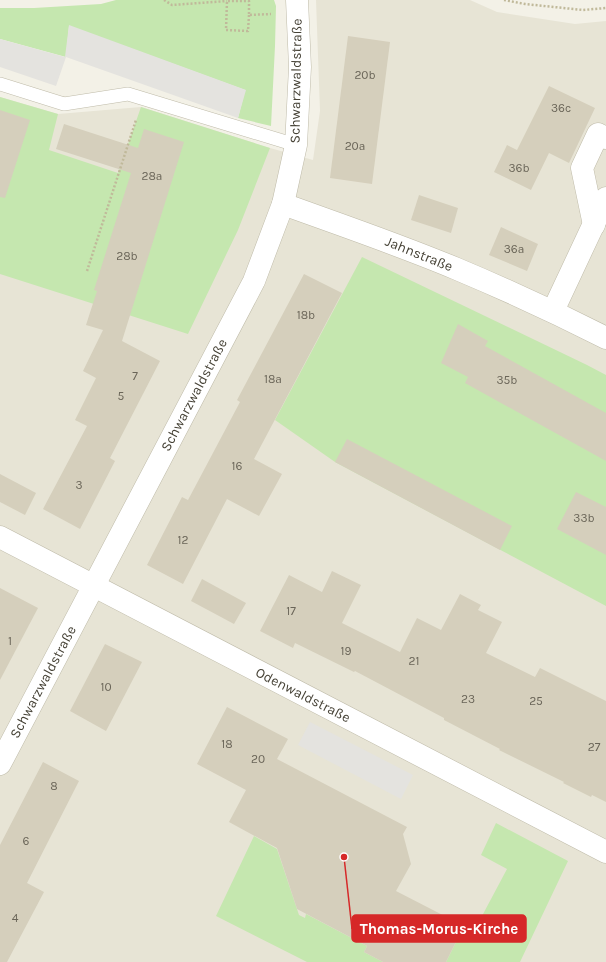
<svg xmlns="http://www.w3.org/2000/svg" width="606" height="962" font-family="Karla,sans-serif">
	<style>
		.residential { fill: #e7e4d5 }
		.green { fill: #c5e7af }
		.parking { fill: #e4e3df }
		.building { fill: #d5cfbc }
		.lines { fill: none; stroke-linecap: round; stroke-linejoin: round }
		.lane-casing { stroke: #bfbba9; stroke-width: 14 }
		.street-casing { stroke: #bfbba9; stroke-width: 23 }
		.path { stroke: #c0b99a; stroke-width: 2.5; stroke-dasharray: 2 2; stroke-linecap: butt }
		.lane { stroke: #fff; stroke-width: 13 }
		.street { stroke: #fff; stroke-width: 22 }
		.labels { text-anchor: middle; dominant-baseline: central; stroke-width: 3.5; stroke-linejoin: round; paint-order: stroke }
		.number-label { font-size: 12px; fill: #6a6558 }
		.street-label { font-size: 14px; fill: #464236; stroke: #fff }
		.leader { fill: none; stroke: #d62828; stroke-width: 1.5 }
		.callout-dot { fill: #d62828; stroke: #fff; stroke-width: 1.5 }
		.callout { fill: #d62828; stroke: #d62828; stroke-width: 1.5 }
		.callout-label { font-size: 15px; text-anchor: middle; font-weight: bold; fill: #fff }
	</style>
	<rect width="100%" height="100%" fill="#f3f1e7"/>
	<!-- residential -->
	<polygon class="residential" points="316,0 470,0 497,12 575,24 606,21 606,962 0,962 0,97 58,114 141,107 270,148 313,160 320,111"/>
	<!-- green -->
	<g class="green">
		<polygon points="116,0 274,0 276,6 275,46 271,126 238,118 245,90 69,26 66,57 0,39 0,8 34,8 101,4"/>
		<polygon points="0,97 58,114 49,150 118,173 141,107 270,148 238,230 188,334 0,274"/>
		<polygon points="362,257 587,365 606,375 606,606 335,462 275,420"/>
		<polygon points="496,823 568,861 520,962 446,962 464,926 474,931 507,869 481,855"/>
		<polygon points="254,836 277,849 299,915 305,918 306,914 367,946 364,952 383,962 307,962 216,916"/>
	</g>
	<!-- parking -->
	<g class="parking">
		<polygon points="69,25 246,90 238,118 66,57 56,86 0,67 0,39 65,57"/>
		<polygon points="310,722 413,775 401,799 298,745"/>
	</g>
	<!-- building -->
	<g class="building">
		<polygon points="348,36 390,42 372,184 330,178"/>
		<polygon points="549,86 595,108 569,163 549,153 531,190 494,172 507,145 517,150"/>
		<polygon points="0,110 30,120 5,198 0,197"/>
		<polygon points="64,124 138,148 144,129 184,142 122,341 160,361 110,458 115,461 80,529 43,509 87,426 75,420 96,378 83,371 103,330 86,325 97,291 94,290 131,173 56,149"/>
		<polygon points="419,195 458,208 451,233 411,220"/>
		<polygon points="501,227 538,244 527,271 489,255"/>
		<polygon points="304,274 342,293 254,459 282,474 259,516 227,499 183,584 147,565 182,497 188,500 240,402 237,400"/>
		<polygon points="458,324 488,341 485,346 606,413 606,461 465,383 468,377 441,363"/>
		<polygon points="347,439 512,526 500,550 335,462"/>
		<polygon points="0,474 36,493 25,515 0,502"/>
		<polygon points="576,492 606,507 606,555 557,529"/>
		<polygon points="332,571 361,585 342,623 400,652 417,618 441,630 460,594 481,605 478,610 502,622 486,653 535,677 540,668 606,701 606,802 592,795 591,797 563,783 564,782 499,750 500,749 444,720 444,718 355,671 354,672 295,643 293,648 260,631 289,575 322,592"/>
		<polygon points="202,579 246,603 234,624 191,601"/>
		<polygon points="0,588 38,608 0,680"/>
		<polygon points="105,644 142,662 106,731 70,711"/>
		<polygon points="227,707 288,739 277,759 407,827 403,834 411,864 396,891 464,926 446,962 383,962 364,952 367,946 297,909 277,848 229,822 246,790 197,764"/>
		<polygon points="43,762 79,781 27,883 44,892 7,962 0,962 0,845"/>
	</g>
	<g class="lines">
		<!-- lane casing -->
		<g class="lane-casing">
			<polyline id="lane" points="0,84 64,104 128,94 296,145"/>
		</g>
		<!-- street casing -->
		<g class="street-casing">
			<g id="street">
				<path d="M283,204c58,21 117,41 174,65 50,21 100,44 149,69"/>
				<polyline points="594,225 582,168 598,134 606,138"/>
				<polyline points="553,311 606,198"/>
				<polyline points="0,537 606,852"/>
				<polyline points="0,764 254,281 283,204 296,145 300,67 297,0"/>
			</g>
		</g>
		<!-- path -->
		<g class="path">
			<polyline points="164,0 172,5 227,1"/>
			<polyline points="504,0 525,4 583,10 606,8"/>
			<polyline points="249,15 248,31 226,30 227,1 249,1 249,15 271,14"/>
			<polyline points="87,271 136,120"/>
		</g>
		<!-- lane -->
		<use href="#lane" class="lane"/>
		<!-- street -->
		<use href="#street" class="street"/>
	</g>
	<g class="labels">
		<!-- number labels -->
		<g class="number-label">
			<text x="365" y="75">20b</text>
			<text x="561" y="108">36c</text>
			<text x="355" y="146">20a</text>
			<text x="519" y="168">36b</text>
			<text x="152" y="176">28a</text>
			<text x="514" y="249">36a</text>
			<text x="127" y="256">28b</text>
			<text x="306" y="315">18b</text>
			<text x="135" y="376">7</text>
			<text x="273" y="379">18a</text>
			<text x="507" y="380">35b</text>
			<text x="121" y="396">5</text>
			<text x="237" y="466">16</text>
			<text x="79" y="485">3</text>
			<text x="584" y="518">33b</text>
			<text x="183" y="540">12</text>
			<text x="291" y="611">17</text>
			<text x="10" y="641">1</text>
			<text x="346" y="651">19</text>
			<text x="414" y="661">21</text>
			<text x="106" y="687">10</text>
			<text x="468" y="699">23</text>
			<text x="536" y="701">25</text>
			<text x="227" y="744">18</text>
			<text x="594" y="747">27</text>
			<text x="258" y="759">20</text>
			<text x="54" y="786">8</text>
			<text x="26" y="841">6</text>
			<text x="15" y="918">4</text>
		</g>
		<!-- street labels -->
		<g class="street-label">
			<text transform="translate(296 81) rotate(-89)">Schwarzwaldstraße</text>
			<text transform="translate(419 254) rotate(22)">Jahnstraße</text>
			<text transform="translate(194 395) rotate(-62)">Schwarzwaldstraße</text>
			<text transform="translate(43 682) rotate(-62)">Schwarzwaldstraße</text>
			<text transform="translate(303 695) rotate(27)">Odenwaldstraße</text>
		</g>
	</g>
	<!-- callouts -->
	<path class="leader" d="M344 857L352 929"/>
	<circle class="callout-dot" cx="344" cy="857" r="4"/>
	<rect class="callout" x="352" y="915" width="174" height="27" rx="4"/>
	<g class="callout-label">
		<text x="439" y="934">Thomas-Morus-Kirche</text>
	</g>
</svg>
